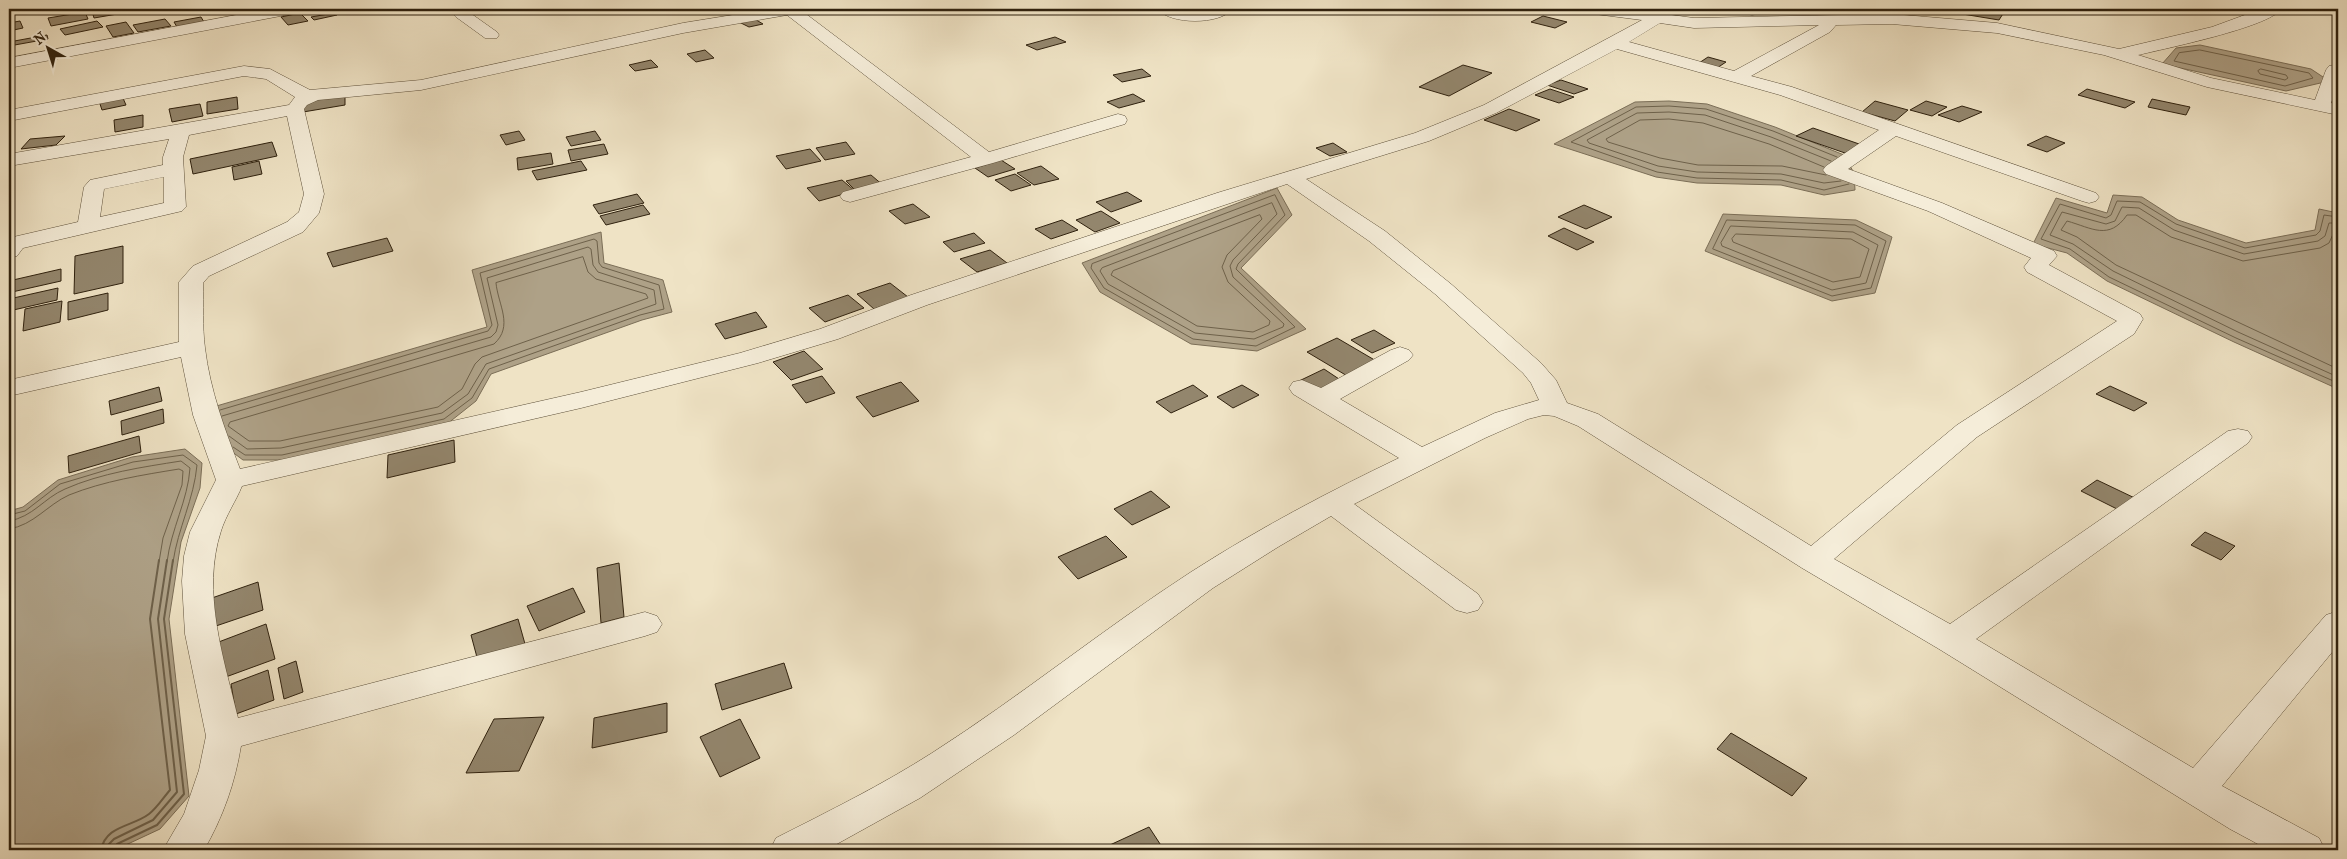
<svg xmlns="http://www.w3.org/2000/svg" width="2347" height="859" font-family="'IM FELL French Canon',serif">
	<style>
		.water { fill: #aea187; stroke: #7b6e57 }
		.lines { fill: none; stroke-linecap: round; stroke-linejoin: round }
		.shore-far1 { stroke: #6e614a; stroke-width: 1 }
		.shore { stroke: #6e614a; stroke-width: 2 }
		.building { fill: #93866d; stroke: #2f210e }
		.minor-casing { stroke: #5f523c; stroke-width: 1 }
		.minor { fill: #f5edd9; fill-rule: evenodd }
	</style>
	<rect width="100%" height="100%" fill="#efe3c5"/>
	<filter id="stains"><feTurbulence type="fractalNoise" baseFrequency=".004" numOctaves="4"/><feColorMatrix values="0 0 0 0 .2 0 0 0 0 .09 0 0 0 0 .02 0 0 0 .5 -.17"/></filter>
	<radialGradient id="worn" r=".72"><stop offset=".6" stop-color="#630" stop-opacity="0"/><stop offset="1" stop-color="#630" stop-opacity=".3"/></radialGradient>
	<!-- water -->
	<g class="water">
		<polygon points="1721,9 1786,9 1752,15"/>
		<polygon points="2200,45 2311,69 2329,81 2286,91 2162,64 2176,48"/>
		<polygon points="1669,101 1707,104 1775,127 1844,155 1854,173 1855,190 1824,195 1781,185 1697,183 1656,177 1554,144 1635,102"/>
		<polygon points="1277,188 1292,215 1241,268 1306,329 1257,351 1191,344 1100,292 1082,263"/>
		<polygon points="2113,195 2142,197 2178,220 2246,243 2315,230 2319,209 2338,213 2338,389 2234,342 2107,281 2067,253 2033,244 2056,198 2107,213"/>
		<polygon points="1723,214 1856,220 1892,237 1875,293 1832,301 1705,251"/>
		<polygon points="601,232 604,263 663,280 672,312 642,320 491,374 476,401 447,424 283,460 243,460 208,434 213,407 487,327 472,270"/>
		<polygon points="185,449 202,463 200,488 181,542 169,619 189,796 160,829 115,850 9,850 9,511 23,507 58,480 132,457"/>
	</g>
	<g class="lines">
		<!-- shore-far1 -->
		<g class="shore-far1">
			<polygon points="2200,50 2309,73 2313,78 2285,86 2174,61 2179,53"/>
			<polygon points="2261,69 2286,75 2288,78 2285,80 2260,74 2258,71"/>
			<polyline points="1837,157 1773,131 1706,109 1669,106 1636,107 1571,142 1657,172 1697,178 1781,180 1824,190 1849,184"/>
			<polyline points="1831,161 1771,137 1705,115 1669,112 1637,113 1587,140 1589,143 1658,166 1697,172 1781,174 1824,183 1841,181"/>
			<polyline points="1824,167 1769,144 1703,123 1669,119 1640,120 1606,139 1608,142 1660,158 1698,165 1782,166 1826,175"/>
			<polygon points="1275,195 1285,215 1238,264 1236,269 1295,327 1256,346 1193,339 1104,288 1091,268 1092,264"/>
			<polygon points="1272,203 1277,214 1233,260 1230,266 1233,277 1284,324 1283,327 1254,339 1195,333 1108,284 1100,271 1102,268"/>
			<polygon points="1260,215 1262,219 1227,255 1222,267 1228,282 1270,321 1269,325 1253,332 1197,326 1111,275 1113,271"/>
			<polyline points="2338,217 2324,215 2320,231 2316,235 2245,248 2176,224 2140,202 2117,201 2111,215 2106,218 2060,204 2041,239 2070,249 2109,277 2236,338 2338,383"/>
			<polygon points="1727,220 1855,225 1886,241 1871,288 1832,296 1713,249"/>
			<polyline points="2338,223 2329,223 2325,236 2318,241 2244,254 2174,230 2139,208 2122,207 2115,221 2106,224 2062,212 2050,235 2073,244 2113,271 2238,332 2338,377"/>
			<polygon points="1731,226 1853,232 1878,245 1866,283 1832,290 1722,246 1721,243"/>
			<path d="M2338,231l-4,1 -5,11 -9,5 -77,13 -72,-24 -35,-22h-9c-18,26 -35,13 -60,6l-6,9 16,7 39,28 222,104"/>
			<polygon points="1736,234 1851,239 1869,249 1860,277 1833,282 1733,242 1732,239"/>
			<path d="M583,257l5,15 8,7 50,15 2,4 -166,59 -7,7 -13,25 -24,18 -158,34h-31l-21,-15 2,-4 264,-78c20,-18 4,-39 2,-61z"/>
			<polyline points="220,410 488,331 492,325 480,273 594,239 597,241 599,263 602,267 659,285 664,309 640,315 489,369 472,398 444,419 282,455 245,455 233,447"/>
			<polyline points="222,416 491,337 496,332 498,325 487,278 588,247 591,249 593,265 598,272 654,290 656,304 486,364 468,394 442,413 281,448 247,449 229,436"/>
			<path d="M9,515l16,-4 35,-27 73,-22 50,-7 14,10c-3,34 -19,63 -24,97"/>
			<path d="M9,521c24,-4 35,-23 56,-32 36,-16 78,-22 116,-28l9,7c-2,32 -19,61 -23,94"/>
			<path d="M9,529c25,-4 38,-24 60,-34 35,-14 73,-20 110,-26l4,2 -1,14 -19,53 -4,24"/>
		</g>
		<!-- shore -->
		<g class="shore">
			<path d="M101,850c5,-25 31,-23 48,-36 8,-6 14,-16 21,-24l-20,-171 9,-59"/>
			<polyline points="108,850 109,844 114,839 153,820 177,792 158,619 167,560"/>
			<polyline points="115,850 117,844 157,825 184,794 164,619 173,560"/>
		</g>
	</g>
	<!-- building -->
	<g class="building">
		<polygon points="108,9 140,9 141,10 94,18 92,11"/>
		<polygon points="191,9 219,9 195,13"/>
		<polygon points="1932,9 2006,9 1999,20"/>
		<polygon points="85,12 88,19 51,26 48,18"/>
		<polygon points="300,13 308,21 288,25 281,17"/>
		<polygon points="334,13 337,15 314,20 311,17"/>
		<polygon points="1543,16 1567,22 1555,28 1531,22"/>
		<polygon points="201,17 204,22 177,27 174,22"/>
		<polygon points="753,18 763,24 749,27 739,22"/>
		<polygon points="165,19 171,26 138,32 133,25"/>
		<polygon points="20,21 23,28 9,31 9,23"/>
		<polygon points="97,21 103,27 65,35 60,29"/>
		<polygon points="126,22 134,33 113,37 106,26"/>
		<polygon points="47,35 48,39 9,46 9,42"/>
		<polygon points="1055,37 1066,42 1037,50 1026,45"/>
		<polygon points="705,50 714,58 696,62 687,54"/>
		<polygon points="1708,57 1726,62 1717,68 1699,63"/>
		<polygon points="651,60 658,67 635,71 629,65"/>
		<polygon points="1463,65 1492,73 1449,96 1419,87"/>
		<polygon points="1142,69 1151,76 1122,82 1113,75"/>
		<polygon points="1561,80 1588,89 1574,94 1547,85"/>
		<polygon points="1550,89 1574,97 1559,103 1535,95"/>
		<polygon points="2087,89 2135,102 2125,108 2078,95"/>
		<polygon points="1133,94 1145,101 1119,108 1107,102"/>
		<polygon points="345,95 345,105 303,112 303,102"/>
		<polygon points="122,96 126,105 102,110 99,101"/>
		<polygon points="237,97 238,109 207,114 207,102"/>
		<polygon points="2152,99 2190,107 2186,115 2148,107"/>
		<polygon points="1875,101 1908,110 1895,121 1862,112"/>
		<polygon points="1926,101 1947,107 1932,116 1910,110"/>
		<polygon points="200,104 203,116 172,122 169,109"/>
		<polygon points="1962,106 1982,112 1959,122 1938,115"/>
		<polygon points="1509,109 1540,120 1516,131 1484,120"/>
		<polygon points="143,115 143,127 115,132 114,120"/>
		<polygon points="1813,128 1862,145 1845,153 1796,136"/>
		<polygon points="519,131 525,140 506,145 500,135"/>
		<polygon points="595,131 601,140 571,146 566,137"/>
		<polygon points="65,136 56,145 21,149 30,139"/>
		<polygon points="2046,136 2065,143 2047,152 2027,145"/>
		<polygon points="272,142 277,156 193,174 190,159"/>
		<polygon points="846,142 855,154 825,160 816,148"/>
		<polygon points="1333,143 1347,152 1330,156 1316,148"/>
		<polygon points="604,144 608,154 571,161 568,150"/>
		<polygon points="810,149 821,161 786,169 776,156"/>
		<polygon points="551,153 553,164 518,170 517,158"/>
		<polygon points="1001,160 1015,169 988,177 975,168"/>
		<polygon points="259,161 262,174 234,180 232,167"/>
		<polygon points="581,161 587,170 537,180 532,171"/>
		<polygon points="1041,166 1059,179 1034,185 1017,173"/>
		<polygon points="1015,174 1031,185 1011,191 995,180"/>
		<polygon points="871,175 884,186 858,193 846,181"/>
		<polygon points="842,180 855,191 819,201 807,188"/>
		<polygon points="1127,192 1142,201 1111,212 1096,202"/>
		<polygon points="637,194 644,203 599,214 593,205"/>
		<polygon points="913,204 930,217 905,224 889,211"/>
		<polygon points="643,205 650,214 606,225 600,216"/>
		<polygon points="1584,205 1612,217 1586,229 1558,217"/>
		<polygon points="1101,211 1120,223 1095,232 1076,220"/>
		<polygon points="1062,220 1078,230 1051,239 1035,229"/>
		<polygon points="1564,228 1594,242 1577,250 1548,236"/>
		<polygon points="974,233 985,243 954,252 943,242"/>
		<polygon points="387,238 393,251 333,267 327,253"/>
		<polygon points="123,246 123,283 74,294 75,256"/>
		<polygon points="990,250 1007,263 977,272 960,259"/>
		<polygon points="61,269 61,281 12,292 13,280"/>
		<polygon points="890,283 908,297 874,309 857,294"/>
		<polygon points="58,288 57,300 9,311 9,299"/>
		<polygon points="108,293 108,310 68,320 68,302"/>
		<polygon points="848,295 864,308 825,322 809,308"/>
		<polygon points="62,301 60,322 23,331 25,309"/>
		<polygon points="756,312 767,327 725,339 715,324"/>
		<polygon points="1374,330 1395,343 1372,353 1351,340"/>
		<polygon points="1337,338 1378,362 1349,377 1307,352"/>
		<polygon points="804,351 823,369 791,380 773,362"/>
		<polygon points="1324,369 1342,381 1318,393 1299,381"/>
		<polygon points="822,376 835,393 806,403 792,385"/>
		<polygon points="901,382 919,401 873,417 856,397"/>
		<polygon points="1193,385 1208,396 1171,413 1156,402"/>
		<polygon points="1242,385 1259,395 1233,408 1217,397"/>
		<polygon points="2110,386 2147,403 2134,411 2096,394"/>
		<polygon points="159,387 162,401 111,415 109,401"/>
		<polygon points="163,409 164,423 122,435 121,421"/>
		<polygon points="139,436 141,452 69,473 68,456"/>
		<polygon points="454,440 455,462 387,478 388,455"/>
		<polygon points="2097,480 2141,501 2125,513 2081,491"/>
		<polygon points="1151,491 1170,507 1132,525 1114,509"/>
		<polygon points="2205,532 2235,546 2221,560 2191,545"/>
		<polygon points="1106,536 1127,557 1078,579 1058,557"/>
		<polygon points="619,563 624,617 601,623 597,568"/>
		<polygon points="258,582 263,610 213,627 209,599"/>
		<polygon points="573,588 585,612 539,631 527,606"/>
		<polygon points="518,619 525,644 478,661 471,635"/>
		<polygon points="266,624 275,659 223,678 216,643"/>
		<polygon points="296,661 303,692 284,699 278,668"/>
		<polygon points="784,663 792,688 722,710 715,684"/>
		<polygon points="268,670 274,700 236,714 231,684"/>
		<polygon points="667,703 667,732 592,748 594,718"/>
		<polygon points="544,717 519,771 466,773 494,719"/>
		<polygon points="740,719 760,758 720,777 700,737"/>
		<polygon points="1731,733 1807,778 1792,796 1717,749"/>
		<polygon points="1149,827 1164,850 1099,850"/>
	</g>
	<g class="lines">
		<!-- minor casing -->
		<g class="minor-casing">
			<g id="minor">
				<polygon points="268,9 299,9 291,14 9,68 9,58"/>
				<polygon points="462,9 485,9 482,12 473,15 497,32 499,35 497,38 485,38 456,17 453,14"/>
				<path d="M770,9h34l-2,2 187,141 129,-38 7,2 2,4 -2,4 -132,39 -143,39 -7,-2 -3,-4 3,-4 128,-35 -184,-142 -104,18 -262,57 -103,10 -11,5 -3,4 20,85 -5,19 -16,19 -94,44 -6,7c1,22 -1,43 2,65 5,42 20,82 35,121l341,-77 159,-39 80,-24 91,-34 306,-102 198,-60 69,-28 158,-85 -47,-6 -5,-2 -3,-3h39l68,9 198,-4 105,9 122,26 93,-22 49,-18h20c-11,18 -118,40 -143,46l73,23 104,22 11,-30 3,-4 9,-2v20l-7,19 7,2v10l-131,-28 -103,-32 -107,-22 -105,-9 -56,1 -6,7 -79,44 41,11 304,106 3,4 -3,4 -7,2 -7,-2 -186,-65 -48,33 94,34 112,48 3,5 -8,9 91,49 3,5 -9,15 -157,103 -143,122 116,65 278,-193 10,-2 10,2 4,6 -4,6 -272,196 217,129 133,-153 12,-4v34l-116,141 97,52 6,12h-56l-39,-21 -291,-180 -137,-81 -224,-142 -24,-10 -10,-1 -16,4 -43,19 -131,66 124,90 5,8 -5,8 -11,3 -11,-3 -125,-94 -53,31 -65,41 -199,147 -94,63 -94,52h-56l6,-12c53,-27 106,-53 156,-85 89,-57 171,-124 259,-181 67,-43 137,-80 208,-114l-106,-64 -4,-6 4,-6 9,-2 19,8 70,-38 9,-3 9,3 4,5 -4,5 -69,39 82,48 73,-34 44,-13 -8,-17 -8,-10 -88,-79 -66,-53 -82,-57 -360,121 -89,34 -80,24 -177,45 -339,78c-6,15 -16,29 -21,45 -20,61 3,128 17,187l407,-106 12,4 5,8 -5,8 -12,4 -404,110c-6,37 -18,71 -37,104h-41l21,-36 15,-44 7,-34 -21,-102 -3,-53 2,-25 6,-24 26,-52 -23,-65 -12,-58 -172,39v-16l170,-38v-60l14,-16 94,-44 12,-10 5,-18 -17,-78 -98,19 -6,22 3,50 -4,4 -159,37 -6,8 -8,2v-20l69,-16 6,-35 6,-7 73,-15v-8l6,-18 -160,27v-12l280,-49 6,-8 -29,-18 -22,-3 -235,45v-11l235,-44 26,3 40,21 111,-10 262,-57zM1660,23l34,5 125,-3 -85,46 -105,-29zM1617,49l163,46 99,35 -53,36 -3,4 3,4 102,37 103,47 -7,9 3,5 90,49 -160,104 -146,121 -213,-132 -31,-11 -11,-23 -15,-17 -90,-79 -66,-53 -79,-52 123,-38 67,-28zM164,177v26l-64,14 4,-28z"/>
				<path d="M1158,9h21l16,3 16,-3h21c-11,16 -63,16 -74,0z"/>
			</g>
		</g>
		<!-- minor -->
		<use href="#minor" class="minor"/>
	</g>
	<!-- margin -->
	<rect width="2347" height="859" fill="none" stroke="#efe3c5" stroke-width="30"/>
	<rect x="10" y="10" width="2327" height="839" fill="none" stroke="#2f210e" stroke-width="2.5"/>
	<rect x="15" y="15" width="2317" height="829" fill="none" stroke="#2f210e"/>
	<!-- north arrow -->
	<g transform="translate(48 48) rotate(321)" stroke="#f5edd9" stroke-width="4" paint-order="stroke">
	<path d="M0-4L9 19L0 12L-9 19Z" fill="#2f210e"/>
	<text y="-8" font-size="14" font-weight="bold" text-anchor="middle" fill="#2f210e">N</text>
	</g>
	<rect width="100%" height="100%" filter="url(#stains)"/>
	<rect width="100%" height="100%" fill="url(#worn)"/>
</svg>
